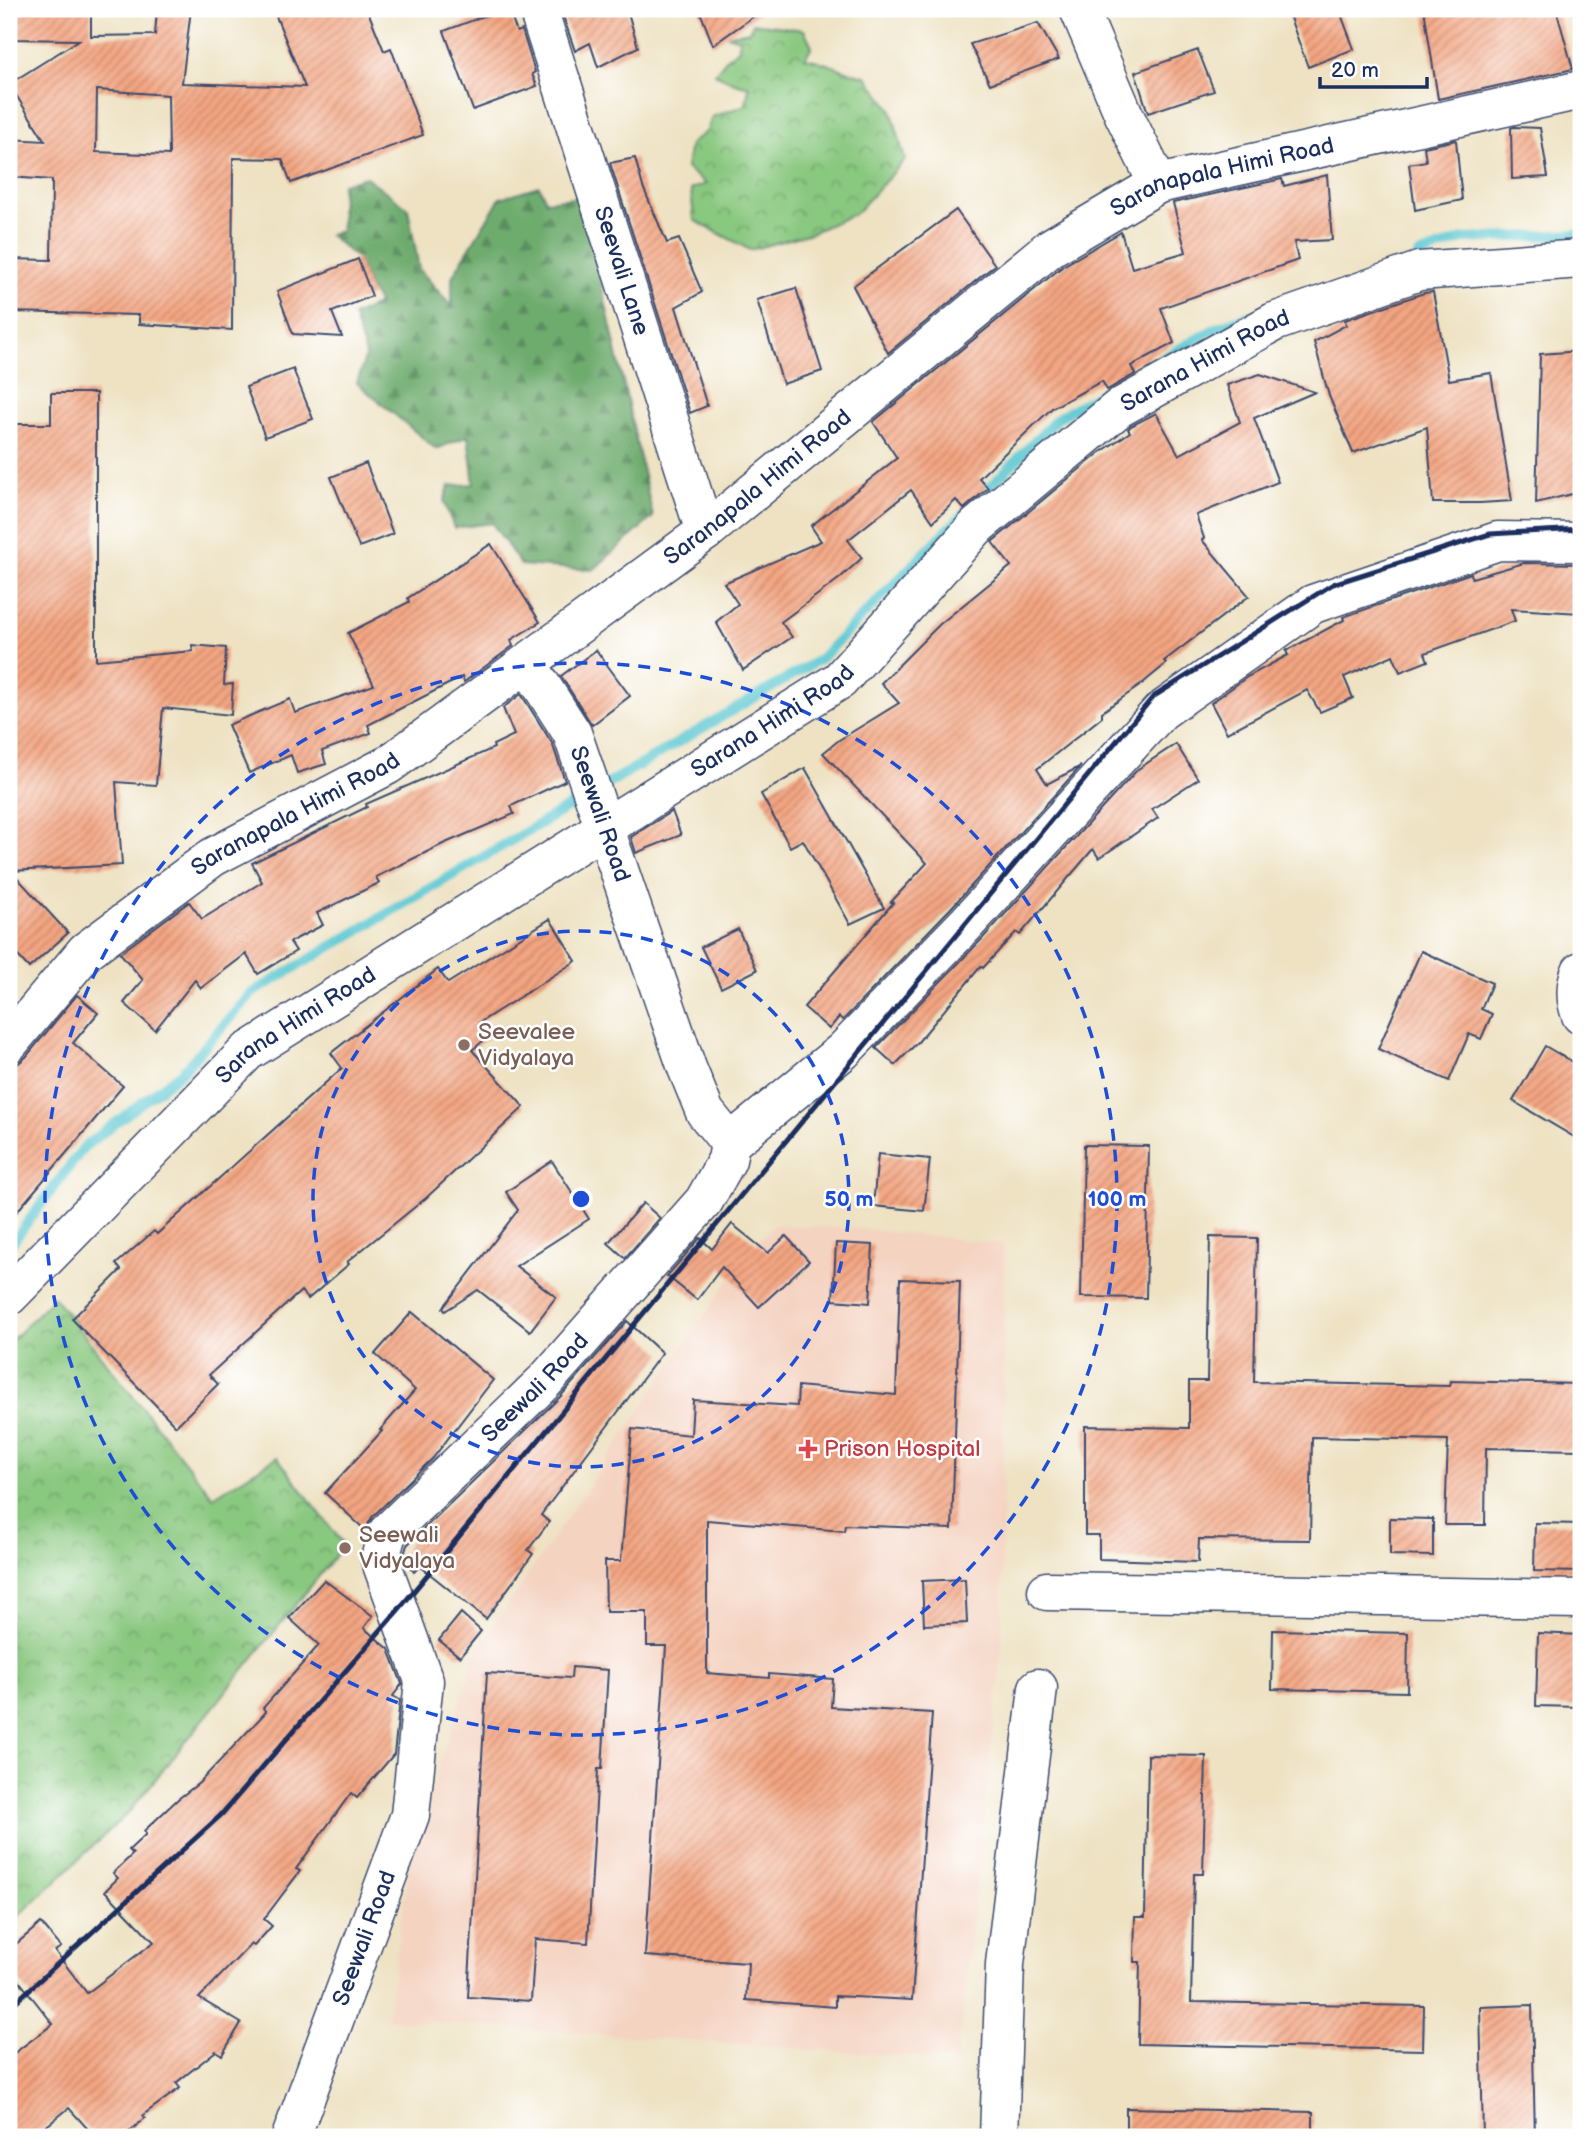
<svg xmlns="http://www.w3.org/2000/svg" width="1590" height="2146" font-family="'Balsamiq Sans',sans-serif">
	<style>
		.built { fill: #f4d3c1 }
		.forest { fill: url(#forest-firs); stroke: #446e66; stroke-width: 2 }
		.park { fill: url(#park-crowns); stroke: #527c6e; stroke-width: 2 }
		.lines { fill: none; stroke-linecap: round; stroke-linejoin: round }
		.stream { stroke: #59c6d0; stroke-width: 10 }
		.building { fill: url(#building-hatch); fill-rule: evenodd }
		.minor-casing { stroke: #3b4a6d; stroke-width: 41 }
		.minor { stroke: #fff; stroke-width: 38 }
		.rail { stroke: #1b2f5e; stroke-width: 5 }
		.ring { fill: none; stroke: #1d4ed8; stroke-width: 3.5; stroke-dasharray: 12 9 }
		.education-dot { fill: #8d6e63; stroke: #fff; stroke-width: 2.5 }
		.health-dot { fill: #e0444e; stroke: #fff; stroke-width: 2.5 }
		.labels { text-anchor: middle; dominant-baseline: central; stroke-width: 5; stroke-linejoin: round; paint-order: stroke }
		.street-label { font-size: 23px; fill: #1b2f5e; stroke: #fff }
		.education-label { font-size: 23px; fill: #785e54; stroke: #fff; text-anchor: start }
		.health-label { font-size: 23px; fill: #be3a42; stroke: #fff; text-anchor: start }
		.centre { fill: #1d4ed8; stroke: #fff; stroke-width: 3.5 }
		.ring-label { font-size: 21px; text-anchor: middle; font-weight: bold; fill: #1d4ed8; stroke: #fff; stroke-width: 5; stroke-linejoin: round; paint-order: stroke }
	</style>
	<defs>
		<pattern id="forest-firs" width="22" height="20" patternUnits="userSpaceOnUse" patternTransform="scale(1.75)"><rect width="22" height="20" fill="#6eac6e"/><path d="M5 1l3.5 6h-7zM16 11l3.5 6h-7z" fill="#5a8c5e"/></pattern>
		<pattern id="park-crowns" width="20" height="18" patternUnits="userSpaceOnUse" patternTransform="scale(1.75)"><rect width="20" height="18" fill="#89c87f"/><path d="M2 6a3 3 0 1 1 6 0M12 15a3 3 0 1 1 6 0" fill="none" stroke="#6fa36b"/></pattern>
		<pattern id="building-hatch" width="6" height="6" patternUnits="userSpaceOnUse" patternTransform="scale(1.75)"><rect width="6" height="6" fill="#f4a581"/><path d="M-1 1l2-2M0 6l6-6M5 7l2-2" fill="none" stroke="#c5876d"/></pattern>
	</defs>
	<rect width="100%" height="100%" fill="#fff"/>
	<filter id="ink" filterUnits="userSpaceOnUse"><feTurbulence type="fractalNoise" baseFrequency=".0143" numOctaves="2"/><feDisplacementMap in="SourceGraphic" scale="14" xChannelSelector="R" yChannelSelector="G"/><feConvolveMatrix kernelMatrix="1 2 1 2 8 2 1 2 1" color-interpolation-filters="sRGB"/></filter>
	<filter id="wash" filterUnits="userSpaceOnUse"><feTurbulence type="fractalNoise" baseFrequency=".00686" numOctaves="4" result="noise"/><feDisplacementMap in="SourceGraphic" scale="28" xChannelSelector="R" yChannelSelector="G"/><feGaussianBlur stdDeviation="1.57" result="paint"/><feColorMatrix in="noise" values="0 0 0 0 0 0 0 0 0 0 0 0 0 0 0 0 0 1.4 0 .05"/><feComposite in="paint" operator="in"/></filter>
	<g filter="url(#wash)">
		<rect width="100%" height="100%" fill="#eee2c3"/>
		<!-- built -->
		<polygon class="built" points="774,1225 865,1229 1004,1244 1002,1650 957,2060 387,2019 412,1847 478,1649 749,1250"/>
		<!-- forest -->
		<polygon class="forest" points="366,177 408,208 419,269 452,307 452,277 500,198 539,186 546,201 582,197 653,517 593,570 521,565 492,523 454,528 444,502 449,486 474,484 468,436 436,449 357,383 366,355 353,316 379,304 369,287 358,259 329,235 341,231 342,184"/>
		<!-- park -->
		<g class="park">
			<path d="M753,23l51,7 8,16 -7,12c22,3 39,15 61,18l25,33 14,51 -49,53 -45,20 -61,17 -56,-30 -3,-31 15,-5 -20,-16 4,-24 17,-13 5,-14 34,-12 3,-18 -14,-4 -20,-9 12,-16 12,-9v-10l-12,-4 23,-4z"/>
			<polygon points="54,1297 213,1497 277,1457 344,1545 129,1812 9,1925 9,1343"/>
		</g>
		<g class="lines">
			<!-- stream -->
			<g class="stream">
				<polyline points="1419,255 1463,239 1581,234"/>
				<polyline points="9,1247 84,1147 182,1072 252,993 820,659 1059,417 1216,328 1249,316"/>
			</g>
		</g>
		<g id="blocks">
			<!-- building -->
			<g class="building">
				<path d="M9,9h82v27l64,-1 2,-26h34l-9,74 123,4 -32,-78h94l17,42 7,-3 32,87 -132,48 -9,-24 -49,-1 -1,172 -93,-6v-9l-130,-3v-53l42,1 1,-80 -43,-3v-38l36,2 -36,-57 70,-44 -70,-1zM97,90l71,5 1,60 -73,-3z"/>
				<polygon points="503,9 508,9 517,32 522,30 535,72 532,74 537,86 473,110 444,31"/>
				<polygon points="563,9 627,9 638,47 598,67 590,43 575,51 561,10"/>
				<polygon points="699,9 764,9 713,45"/>
				<polygon points="1305,9 1339,9 1354,49 1308,67 1289,15"/>
				<polygon points="1424,9 1556,9 1573,69 1438,99"/>
				<polygon points="1038,23 1059,59 990,84 970,44"/>
				<polygon points="1198,50 1214,91 1148,113 1135,72"/>
				<polygon points="1514,127 1540,128 1548,177 1512,179 1511,128"/>
				<polygon points="1456,140 1462,200 1415,210 1409,164 1426,161 1424,147"/>
				<polygon points="635,158 643,187 667,243 679,239 702,292 676,307 707,406 690,413 610,163"/>
				<polygon points="1327,175 1332,240 1294,242 1298,260 1161,308 1174,343 1131,366 1135,374 1107,390 1102,381 1052,408 979,478 988,488 964,509 956,500 933,522 911,490 848,540 862,558 840,578 781,622 792,637 743,670 716,622 738,604 724,583 821,541 811,526 897,458 873,422 1063,266 1121,232 1132,268 1186,252 1173,203 1282,179 1284,186"/>
				<polygon points="956,210 995,265 888,353 853,286"/>
				<polygon points="358,259 372,296 332,312 342,337 293,334 277,291"/>
				<polygon points="796,288 822,371 783,384 757,300"/>
				<polygon points="1433,292 1449,380 1491,373 1512,501 1480,503 1433,503 1427,427 1353,453 1329,396 1314,342 1346,325 1345,320 1424,293"/>
				<polygon points="1581,351 1581,395 1577,395 1576,493 1536,503 1540,354"/>
				<polygon points="293,369 313,419 265,437 246,387"/>
				<polygon points="1260,374 1315,392 1254,418 1278,482 1196,515 1204,538 1202,540 1249,596 1164,661 1166,664 1138,687 1102,712 1102,717 1037,769 1047,784 1081,766 950,909 843,1020 839,1017 829,1029 804,1007 893,903 891,902 927,863 823,753 839,740 899,703 881,683 940,624 1011,566 992,542 1098,454 1130,432 1128,429 1131,426 1156,413 1179,455 1240,422 1227,385"/>
				<polygon points="51,393 96,393 96,660 193,651 192,645 226,648 224,685 233,684 231,715 163,708 156,785 116,782 122,865 11,871 68,933 29,968 9,946 9,424 51,424"/>
				<polygon points="366,463 393,534 359,547 331,477"/>
				<polygon points="491,544 540,622 511,640 513,646 464,682 462,677 368,725 371,733 322,751 326,764 297,773 291,755 249,773 228,725 290,699 295,713 374,685 348,633 409,602 408,598"/>
				<polygon points="1524,563 1581,564 1581,613 1511,609 1515,621 1425,653 1428,661 1400,672 1393,655 1344,677 1353,698 1320,712 1307,690 1227,733 1211,703 1247,677 1288,655 1286,651 1344,620 1343,617 1471,573 1472,578"/>
				<polygon points="596,650 630,696 592,725 561,676"/>
				<polygon points="521,694 552,743 565,781 511,806 514,814 443,844 376,877 379,883 317,913 323,925 290,942 296,951 258,974 246,954 201,988 195,980 155,1030 124,1003 143,980 120,953 123,951 189,902 202,919 262,882 252,863 367,807 366,804 494,748 493,745 514,735 503,708"/>
				<polygon points="1176,744 1198,779 1152,809 1158,818 1099,858 1093,849 1020,935 1016,932 983,968 981,966 918,1042 895,1065 876,1048 982,939 1138,769"/>
				<polygon points="805,768 884,908 850,924 803,840 790,847 761,794"/>
				<polygon points="672,811 681,835 636,853 631,837"/>
				<polygon points="550,919 576,961 479,1023 489,1036 472,1050 524,1107 426,1198 347,1262 349,1264 308,1299 301,1291 209,1375 218,1384 176,1426 72,1319 121,1270 116,1264 154,1231 157,1234 342,1068 331,1053 438,969 448,983"/>
				<polygon points="738,929 757,970 721,988 701,947"/>
				<polygon points="1421,951 1492,983 1481,1009 1492,1014 1481,1039 1469,1034 1449,1081 1378,1049"/>
				<polygon points="77,995 98,1013 73,1043 123,1086 9,1221 9,1071 26,1057"/>
				<polygon points="1545,1046 1581,1067 1581,1141 1513,1101"/>
				<polygon points="1084,1145 1149,1146 1146,1298 1081,1297"/>
				<polygon points="878,1154 930,1159 924,1211 873,1206"/>
				<polygon points="552,1161 589,1219 516,1266 556,1297 530,1331 478,1290 445,1311 443,1308 518,1210 506,1192"/>
				<polygon points="643,1203 660,1218 625,1258 608,1243"/>
				<polygon points="732,1224 768,1253 786,1236 809,1261 759,1307 722,1267 697,1300 667,1276 700,1238 712,1249"/>
				<polygon points="1210,1237 1257,1238 1254,1382 1450,1386 1451,1381 1580,1384 1579,1450 1486,1448 1485,1525 1445,1525 1448,1440 1312,1437 1310,1540 1199,1539 1198,1562 1099,1559 1099,1535 1085,1535 1085,1426 1189,1428 1189,1381 1207,1381"/>
				<polygon points="836,1243 873,1245 870,1303 833,1300"/>
				<polygon points="900,1279 960,1281 952,1529 845,1525 844,1531 707,1520 707,1673 769,1678 769,1674 833,1679 831,1707 932,1713 912,2000 835,1996 835,2007 746,2000 748,1963 645,1956 666,1646 647,1646 647,1612 606,1612 605,1561 621,1561 632,1429 691,1435 693,1400 797,1406 798,1386 896,1395"/>
				<polygon points="412,1312 493,1380 433,1458 372,1517 365,1530 325,1493 382,1431 380,1430 415,1390 375,1354"/>
				<polygon points="627,1321 662,1353 541,1515 549,1522 528,1550 533,1554 486,1619 420,1566 414,1572 403,1558 407,1545 560,1397"/>
				<polygon points="1390,1518 1433,1519 1433,1556 1390,1555"/>
				<polygon points="1535,1523 1581,1524 1581,1572 1534,1571"/>
				<polygon points="965,1579 967,1623 924,1625 922,1581"/>
				<polygon points="324,1580 373,1616 364,1628 389,1649 402,1684 393,1696 400,1700 394,1754 357,1798 351,1793 296,1869 300,1871 264,1919 272,1926 254,1946 251,1944 199,1998 241,2023 222,2055 216,2051 176,2083 180,2088 143,2115 145,2118 123,2137 95,2137 69,2108 33,2137 9,2137 9,2057 53,2024 9,1968 9,1950 41,1923 61,1947 55,1951 87,1993 154,1942 105,1891 118,1878 113,1873 133,1854 129,1850 146,1834 144,1831 178,1799 199,1783 266,1712 263,1708 319,1645 289,1618"/>
				<polygon points="461,1613 481,1631 460,1657 439,1640"/>
				<polygon points="1273,1630 1408,1633 1407,1692 1272,1689"/>
				<polygon points="1538,1633 1581,1635 1581,1707 1536,1706"/>
				<polygon points="572,1667 608,1670 602,1769 598,1769 588,1943 535,1939 531,2001 468,1997 487,1673 571,1678"/>
				<polygon points="1148,1755 1206,1756 1203,1874 1194,1874 1191,2002 1424,2006 1423,2050 1138,2044 1140,1962 1134,1962 1135,1917 1145,1917"/>
				<polygon points="1532,2005 1535,2137 1483,2137 1480,2007"/>
				<polygon points="1126,2108 1313,2112 1313,2137 1126,2137"/>
			</g>
		</g>
	</g>
	<g filter="url(#ink)">
		<use href="#blocks" fill-opacity="0" stroke="#3b4a6d" stroke-width="2"/>
		<g class="lines">
			<!-- minor casing -->
			<g class="minor-casing">
				<g id="minor">
					<path id="s1" d="M538,9l167,523"/>
					<polyline points="1079,9 1124,115 1158,184"/>
					<path d="M1581,971c-6,13 -6,30 0,44"/>
					<path id="s2" d="M9,1043l77,-92 127,-94 175,-92 317,-233 345,-284 108,-64 423,-94"/>
					<polyline points="730,1143 843,1051 966,924 1161,711 1313,604 1498,541 1581,542"/>
					<path id="s3" d="M9,1296l238,-244 593,-372 137,-154 142,-118 155,-86 145,-51 162,-12"/>
					<polyline points="1047,1591 1581,1599"/>
					<path id="s4" d="M291,2137l119,-322 14,-134 -44,-122 7,-26 158,-152 159,-180 23,-41 3,-17 -25,-31 -18,-44 -115,-335 -45,-70"/>
					<polyline points="999,2137 1005,1964 1038,1688"/>
				</g>
			</g>
			<!-- minor -->
			<use href="#minor" class="minor"/>
			<!-- rail -->
			<polyline class="rail" points="9,2008 221,1815 399,1609 1153,697 1333,584 1490,534 1581,529"/>
		</g>
	</g>
	<!-- distance rings -->
	<g class="ring">
		<circle cx="581" cy="1199" r="268"/>
		<circle cx="581" cy="1199" r="536"/>
	</g>
	<!-- markers -->
	<g class="education-dot">
		<circle cx="464" cy="1045" r="7"/>
		<circle cx="345" cy="1548" r="7"/>
	</g>
	<path class="health-dot" d="M804.5 1438.5h7v7h7v7h-7v7h-7v-7h-7v-7h7z"/>
	<g class="labels">
		<!-- street labels -->
		<g class="street-label">
			<text stroke="none"><textPath href="#s2" startOffset="1505">Saranapala Himi Road</textPath></text>
			<text stroke="none"><textPath href="#s1" startOffset="275">Seevali Lane</textPath></text>
			<text stroke="none"><textPath href="#s3" startOffset="1530">Sarana Himi Road</textPath></text>
			<text stroke="none"><textPath href="#s2" startOffset="938">Saranapala Himi Road</textPath></text>
			<text stroke="none"><textPath href="#s3" startOffset="962">Sarana Himi Road</textPath></text>
			<text transform="translate(600 814) rotate(71)">Seewali Road</text>
			<text stroke="none"><textPath href="#s2" startOffset="371">Saranapala Himi Road</textPath></text>
			<text stroke="none"><textPath href="#s3" startOffset="396">Sarana Himi Road</textPath></text>
			<text stroke="none"><textPath href="#s4" startOffset="842">Seewali Road</textPath></text>
			<text stroke="none"><textPath href="#s4" startOffset="212">Seewali Road</textPath></text>
		</g>
		<!-- education labels -->
		<g class="education-label">
			<text x="478" y="1032">Seevalee<tspan x="478" dy="26">Vidyalaya</tspan></text>
			<text x="359" y="1535">Seewali<tspan x="359" dy="26">Vidyalaya</tspan></text>
		</g>
		<!-- health labels -->
		<g class="health-label">
			<text x="824" y="1449">Prison Hospital</text>
		</g>
	</g>
	<circle cx="581" cy="1199" r="10" class="centre"/>
	<g class="ring-label">
		<text x="849" y="1206">50 m</text>
		<text x="1117" y="1206">100 m</text>
	</g>
	<!-- margin -->
	<rect width="1590" height="2146" fill="none" stroke="#fff" stroke-width="35"/>
	<!-- scale -->
	<path d="M1320 77v10h107v-10" fill="none" stroke="#1b2f5e" stroke-width="3.5"/>
	<text x="1331" y="77" font-size="21" fill="#1b2f5e" stroke="#ffffff" stroke-width="5" paint-order="stroke">20 m</text>
</svg>
